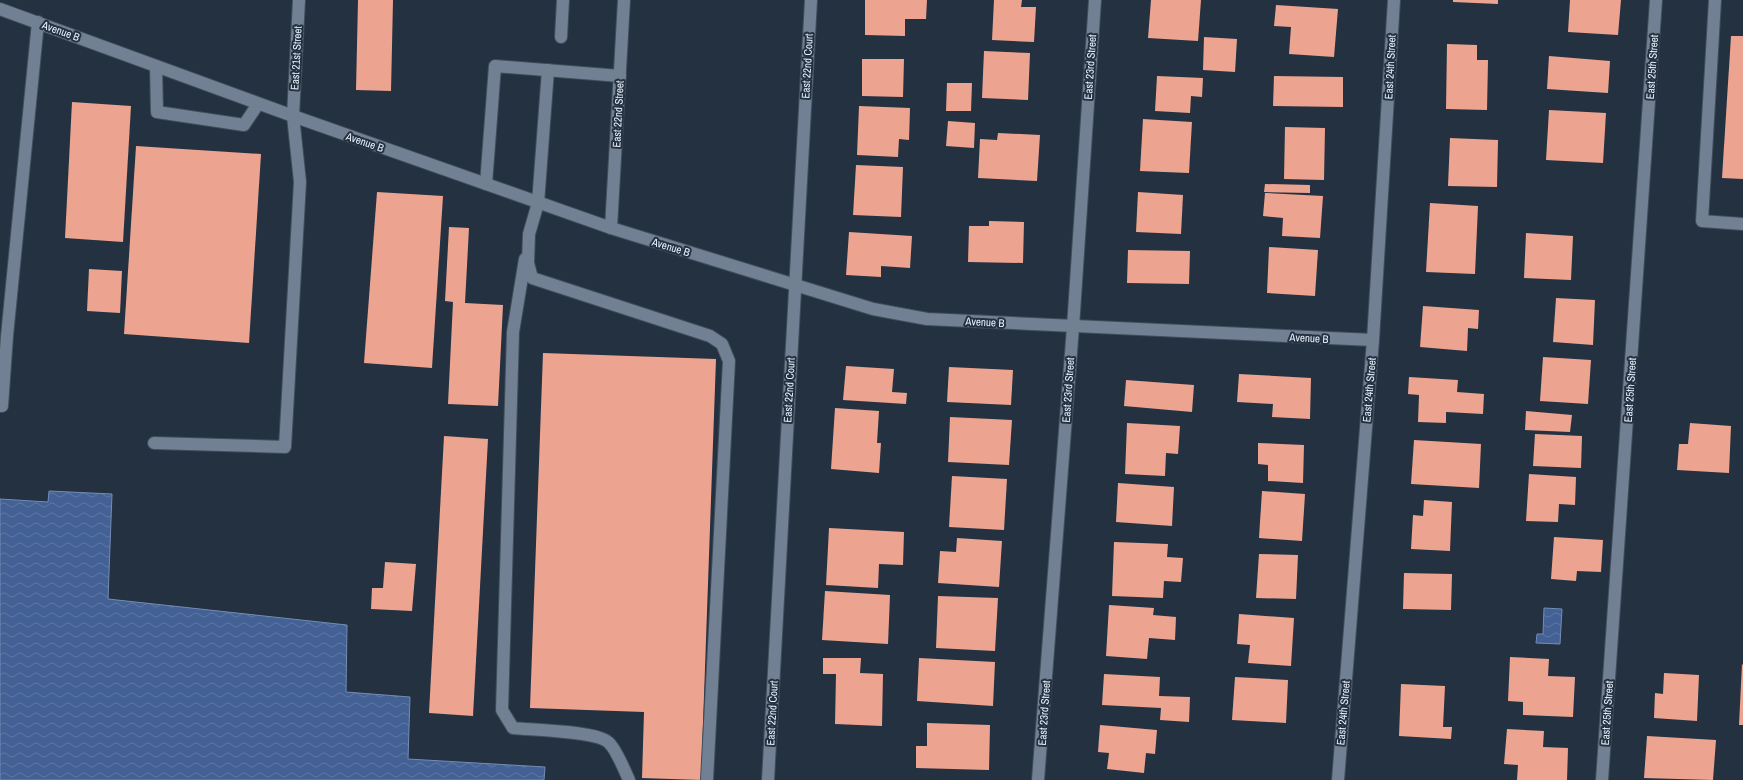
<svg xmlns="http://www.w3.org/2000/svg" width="1743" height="780" font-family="'Archivo Narrow',sans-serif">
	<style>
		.water { fill: url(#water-waves); stroke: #748cb4 }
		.building { fill: #eca491 }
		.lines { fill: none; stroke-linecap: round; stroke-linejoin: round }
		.lane-casing { stroke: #414d5a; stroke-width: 14 }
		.street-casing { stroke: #414d5a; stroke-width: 14 }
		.lane { stroke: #718193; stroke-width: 12 }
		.street { stroke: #718193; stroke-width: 12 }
		.labels { text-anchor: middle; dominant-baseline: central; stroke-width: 4; stroke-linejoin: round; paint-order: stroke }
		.street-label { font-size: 11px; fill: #e8f1fc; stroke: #243141 }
	</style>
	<defs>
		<pattern id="water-waves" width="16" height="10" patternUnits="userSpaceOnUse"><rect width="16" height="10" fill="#436195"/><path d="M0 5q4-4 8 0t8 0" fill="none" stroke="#5e78a5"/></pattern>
	</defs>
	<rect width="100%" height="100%" fill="#243141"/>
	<!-- water -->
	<g class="water">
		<polygon points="49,491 112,494 108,599 347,625 346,692 410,697 408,759 545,767 544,780 0,780 0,499 48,502"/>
		<polygon points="1544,608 1562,609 1560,644 1536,643 1537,634 1543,634"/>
	</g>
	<!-- building -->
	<g class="building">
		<polygon points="358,0 393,0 391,91 356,90"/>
		<polygon points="865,0 927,0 926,19 905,19 905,36 865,35"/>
		<polygon points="994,0 1022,0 1021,7 1036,7 1034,42 992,40"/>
		<polygon points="1151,0 1201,0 1198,41 1148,38"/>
		<polygon points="1453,0 1498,0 1498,4 1453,2"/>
		<polygon points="1570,0 1621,0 1618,35 1568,32"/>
		<polygon points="1276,5 1338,9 1334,57 1289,54 1291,27 1274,26"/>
		<polygon points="1731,36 1743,36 1743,179 1722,178"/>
		<polygon points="1204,37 1237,39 1235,72 1203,70"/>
		<polygon points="1447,44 1477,45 1477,60 1488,60 1487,110 1446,109"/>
		<polygon points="984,51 1030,53 1028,100 982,98"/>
		<polygon points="1549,56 1610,61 1608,93 1547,89"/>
		<polygon points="862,59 904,59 903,97 862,96"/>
		<polygon points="1157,76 1203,78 1202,97 1191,96 1190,113 1155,111"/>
		<polygon points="1274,76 1343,77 1343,107 1273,106"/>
		<polygon points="947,83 972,83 971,111 946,111"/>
		<polygon points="72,102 131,106 123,242 65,238"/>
		<polygon points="859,106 910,108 909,140 899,139 898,157 857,155"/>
		<polygon points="1549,110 1606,113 1603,163 1546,160"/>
		<polygon points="1143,119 1192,122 1189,173 1140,171"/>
		<polygon points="948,121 975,123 974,148 946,146"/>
		<polygon points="1285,127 1325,128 1324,180 1284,179"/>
		<polygon points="998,133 1040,135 1037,181 978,178 980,139 997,140"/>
		<polygon points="1450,138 1498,140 1497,187 1448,186"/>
		<polygon points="136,146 261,154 249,343 124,334"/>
		<polygon points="856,165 903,167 901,217 853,215"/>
		<polygon points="1265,184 1310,185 1310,193 1264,192"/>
		<polygon points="377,192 443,196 432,368 364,363"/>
		<polygon points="1138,192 1183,195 1181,234 1136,232"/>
		<polygon points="1265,193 1323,196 1320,238 1282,236 1283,218 1263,216"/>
		<polygon points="1430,203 1478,206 1475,274 1426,272"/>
		<polygon points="989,221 1024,222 1023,263 968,262 969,226 989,226"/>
		<polygon points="449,227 469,228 465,303 503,305 498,406 448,404 453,302 445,301"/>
		<polygon points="849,232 912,236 910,268 881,266 881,277 846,275"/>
		<polygon points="1526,233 1573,236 1571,280 1524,278"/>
		<polygon points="1269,247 1318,250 1315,296 1267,293"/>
		<polygon points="1128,250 1190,251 1189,284 1127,283"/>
		<polygon points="89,269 122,271 120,313 87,311"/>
		<polygon points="1556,298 1595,300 1593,345 1553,342"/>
		<polygon points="1423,306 1479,310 1478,329 1468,328 1467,351 1420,347"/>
		<polygon points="543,353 716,359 701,780 642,778 644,712 530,708"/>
		<polygon points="1543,357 1591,360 1588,404 1540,401"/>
		<polygon points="846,366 894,369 892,392 907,393 906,404 843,400"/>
		<polygon points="949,367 1013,370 1011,405 947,402"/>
		<polygon points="1239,374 1311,378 1310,419 1272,417 1273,404 1237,402"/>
		<polygon points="1409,377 1458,380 1457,392 1484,394 1483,414 1446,412 1446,423 1418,422 1419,395 1408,394"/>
		<polygon points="1126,380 1194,385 1192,412 1124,406"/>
		<polygon points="835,408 879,411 877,443 881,443 879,473 831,469"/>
		<polygon points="1526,411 1572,415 1570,432 1525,430"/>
		<polygon points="950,417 1012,420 1009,465 948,462"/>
		<polygon points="1127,423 1180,426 1178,454 1166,453 1165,476 1125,474"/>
		<polygon points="1690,423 1731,426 1729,473 1677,470 1679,444 1688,444"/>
		<polygon points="1535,434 1582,436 1581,468 1533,466"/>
		<polygon points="444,436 488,439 473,716 429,713"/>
		<polygon points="1414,440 1481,444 1479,488 1411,484"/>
		<polygon points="1258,443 1304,445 1303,483 1268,481 1268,465 1258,464"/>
		<polygon points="1529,474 1576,477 1575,505 1559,504 1558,522 1526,521"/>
		<polygon points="952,476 1007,479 1004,530 949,527"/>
		<polygon points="1118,483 1174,487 1172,526 1116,522"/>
		<polygon points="1262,491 1305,494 1302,541 1259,538"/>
		<polygon points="1424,500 1452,502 1450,551 1411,549 1413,515 1423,516"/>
		<polygon points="829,528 904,532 903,565 879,564 878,588 826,585"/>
		<polygon points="1554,537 1603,540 1601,572 1577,571 1576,581 1551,579"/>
		<polygon points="957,538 1002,541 999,587 938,583 940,551 956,552"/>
		<polygon points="1114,542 1168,544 1167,557 1183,558 1181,582 1164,581 1163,598 1112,596"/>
		<polygon points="1259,554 1298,555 1296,599 1256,598"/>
		<polygon points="385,562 416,564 412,611 371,609 372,588 383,588"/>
		<polygon points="1404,573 1452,574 1451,610 1403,609"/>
		<polygon points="825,591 890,595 888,644 822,640"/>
		<polygon points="938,596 998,598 995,651 936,648"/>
		<polygon points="1109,605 1154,608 1153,615 1176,617 1175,640 1149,638 1147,659 1106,656"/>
		<polygon points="1239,614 1294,618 1291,666 1248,663 1250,645 1237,644"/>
		<polygon points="1510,657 1549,659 1548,676 1575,677 1573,717 1523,715 1523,702 1508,701"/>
		<polygon points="823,658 861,658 860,673 883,674 882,726 835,724 836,674 823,674"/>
		<polygon points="919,658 995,662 993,706 917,701"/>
		<polygon points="1742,664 1743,665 1743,725 1739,725"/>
		<polygon points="1664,673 1699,675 1697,721 1654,718 1655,693 1663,694"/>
		<polygon points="1104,674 1160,677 1159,696 1190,697 1189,722 1160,720 1161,708 1102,705"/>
		<polygon points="1235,677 1288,680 1286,723 1232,720"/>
		<polygon points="1401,684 1445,686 1443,727 1452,727 1451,739 1399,736"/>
		<polygon points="927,723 990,725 989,770 916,768 916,746 927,746"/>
		<polygon points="1100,725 1157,730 1155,754 1146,753 1144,773 1107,769 1109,753 1098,752"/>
		<polygon points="1507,729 1544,731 1543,747 1568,748 1567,780 1517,780 1518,765 1504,764"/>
		<polygon points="1647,736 1716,740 1713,780 1644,778"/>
	</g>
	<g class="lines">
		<!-- lane casing -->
		<g class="lane-casing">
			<g id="lane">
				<polyline points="1715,0 1702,221 1743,224"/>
				<polyline points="561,37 563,0"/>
				<polyline points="156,66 157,112 244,125 258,104"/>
				<polyline points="548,70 538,203 529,234 528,263 532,278 710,336 722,344 729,361 707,780"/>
				<polyline points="486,184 495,66 620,76"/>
				<path d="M525,259l-12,73 -11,378 11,18c19,2 82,3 95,14 7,5 17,29 21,38"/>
				<polyline points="0,406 2,406 7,336 38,22"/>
				<polyline points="154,443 285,447 300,182 293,116"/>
			</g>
		</g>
		<!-- street casing -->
		<g class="street-casing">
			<g id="street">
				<polyline points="0,9 293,116 611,228 873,309 927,319 1373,340"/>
				<polyline points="293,116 299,0"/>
				<polyline points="611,228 624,0"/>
				<polyline points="768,780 811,0"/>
				<polyline points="1038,780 1073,327 1095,0"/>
				<polyline points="1338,780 1373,340 1394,0"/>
				<polyline points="1602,780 1656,0"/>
			</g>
		</g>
		<!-- lane -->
		<use href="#lane" class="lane"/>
		<!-- street -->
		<use href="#street" class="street"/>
	</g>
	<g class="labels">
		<!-- street labels -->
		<g class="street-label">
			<text transform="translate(61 31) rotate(20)">Avenue B</text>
			<text transform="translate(296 58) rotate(-87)">East 21st Street</text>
			<text transform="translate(807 66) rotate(-87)">East 22nd Court</text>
			<text transform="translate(1090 67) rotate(-86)">East 23rd Street</text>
			<text transform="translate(1390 67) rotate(-87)">East 24th Street</text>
			<text transform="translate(1652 67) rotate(-86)">East 25th Street</text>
			<text transform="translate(618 114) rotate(-87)">East 22nd Street</text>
			<text transform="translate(365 142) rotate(19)">Avenue B</text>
			<text transform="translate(671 247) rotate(17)">Avenue B</text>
			<text transform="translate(985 322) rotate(3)">Avenue B</text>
			<text transform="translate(1309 338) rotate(3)">Avenue B</text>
			<text transform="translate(789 390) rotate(-87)">East 22nd Court</text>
			<text transform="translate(1068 390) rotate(-86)">East 23rd Street</text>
			<text transform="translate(1369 390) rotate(-85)">East 24th Street</text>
			<text transform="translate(1630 390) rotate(-86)">East 25th Street</text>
			<text transform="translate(772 713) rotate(-87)">East 22nd Court</text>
			<text transform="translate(1044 713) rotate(-86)">East 23rd Street</text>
			<text transform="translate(1343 713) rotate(-85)">East 24th Street</text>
			<text transform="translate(1607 713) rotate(-86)">East 25th Street</text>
		</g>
	</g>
</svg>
